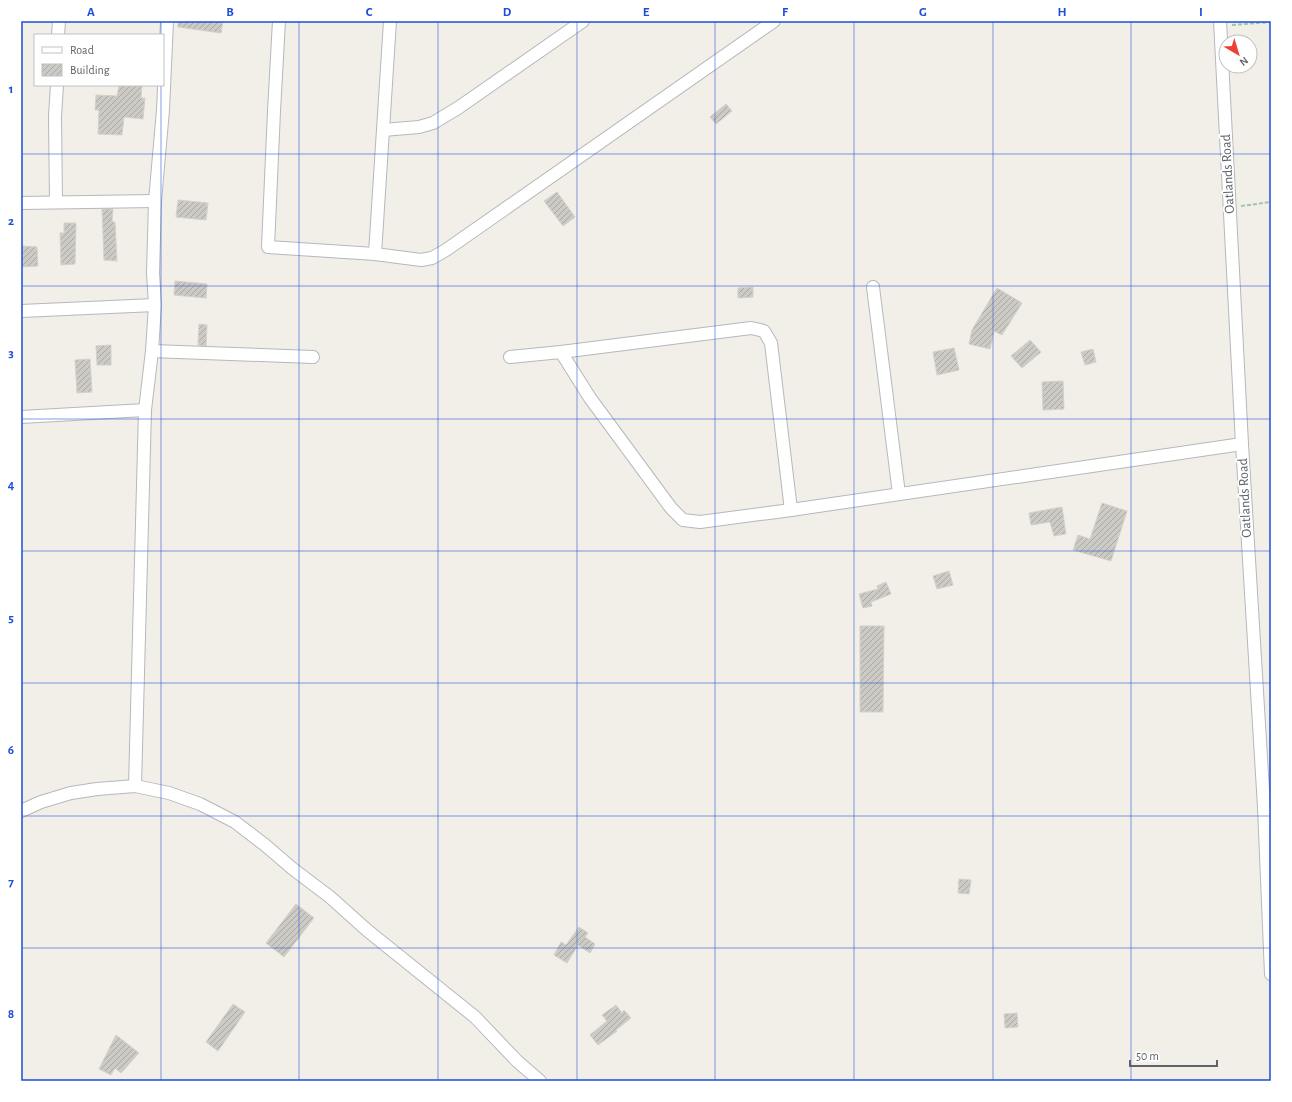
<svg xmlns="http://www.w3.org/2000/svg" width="1292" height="1102" font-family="'Alegreya Sans',sans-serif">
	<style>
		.building { fill: url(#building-hatch); stroke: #d6d1c6 }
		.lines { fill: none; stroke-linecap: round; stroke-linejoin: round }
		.minor-casing { stroke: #b5b8bc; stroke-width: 14 }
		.path { stroke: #9cc7a9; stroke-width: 2; stroke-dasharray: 4 2; stroke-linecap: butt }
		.minor { stroke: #fff; stroke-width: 12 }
		.grid { fill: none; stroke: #1d4ed8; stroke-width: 1; stroke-opacity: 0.55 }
		.labels { text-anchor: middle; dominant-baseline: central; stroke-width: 3.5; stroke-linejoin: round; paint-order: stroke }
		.street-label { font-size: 14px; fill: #5f6368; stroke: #fff }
		.neatline { fill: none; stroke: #1d4ed8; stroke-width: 1.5 }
		.grid-label { font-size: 13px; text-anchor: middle; font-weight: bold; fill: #1d4ed8 }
	</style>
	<defs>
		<pattern id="building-hatch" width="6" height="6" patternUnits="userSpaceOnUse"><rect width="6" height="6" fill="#cccac5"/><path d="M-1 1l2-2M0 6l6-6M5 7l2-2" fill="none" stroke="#a9a8a4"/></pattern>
	</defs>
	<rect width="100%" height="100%" fill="#f1efe8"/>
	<!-- building -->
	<g class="building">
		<polygon points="178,21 223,21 221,33 178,27"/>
		<polygon points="119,85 142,85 141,98 145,98 143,119 124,117 122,135 98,134 99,110 95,110 96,95 117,96"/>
		<polygon points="726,104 732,111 716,124 710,117"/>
		<polygon points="557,192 575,217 563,226 544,201"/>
		<polygon points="178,200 208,203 206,220 176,217"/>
		<polygon points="102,209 113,209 112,222 115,222 117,261 104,260"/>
		<polygon points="64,223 76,223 75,264 61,265 60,233 64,233"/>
		<polygon points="21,246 37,247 38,266 21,267"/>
		<polygon points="175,281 207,284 206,298 174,295"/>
		<polygon points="753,287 753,297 738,298 738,288"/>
		<polygon points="997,288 1022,303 1002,335 994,331 990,349 969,344 972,330"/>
		<polygon points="199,324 207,325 206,346 198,345"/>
		<polygon points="1030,340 1041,352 1022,368 1011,356"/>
		<polygon points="111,345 111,365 97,365 96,346"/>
		<polygon points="954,348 959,370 937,375 933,352"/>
		<polygon points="1093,349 1096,362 1085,365 1081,352"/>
		<polygon points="90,359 92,392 77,393 75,360"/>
		<polygon points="1063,381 1064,409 1043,410 1042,382"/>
		<polygon points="1102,503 1127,511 1111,561 1073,550 1078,535 1090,539"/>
		<polygon points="1062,507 1066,534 1054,536 1050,522 1031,525 1029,513"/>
		<polygon points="949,571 953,585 937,589 933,576"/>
		<polygon points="886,582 891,594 871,602 872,606 863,608 859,594 878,589 877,586"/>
		<polygon points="860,626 884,626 883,712 860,712"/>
		<polygon points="959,879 971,880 969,894 958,893"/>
		<polygon points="296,904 314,918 284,957 266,943"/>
		<polygon points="579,927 588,933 585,937 595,944 590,953 578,945 567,963 554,955 561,942 566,945"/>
		<polygon points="233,1004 245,1012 218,1051 206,1042"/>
		<polygon points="616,1005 622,1013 624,1010 631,1018 616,1030 617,1031 598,1045 590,1035 607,1021 602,1015"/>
		<polygon points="1017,1013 1018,1027 1005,1028 1004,1014"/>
		<polygon points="116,1035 139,1053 121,1073 115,1068 111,1075 99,1069"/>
	</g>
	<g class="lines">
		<!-- minor casing -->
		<g class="minor-casing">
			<g id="minor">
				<polyline points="279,21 274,111 268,247 375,254 421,260 432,258 446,250 774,21"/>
				<polyline points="1220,21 1242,444 1264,807 1271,974"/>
				<polyline points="58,35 59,21"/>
				<polyline points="383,130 419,127 433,123 458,108 583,21"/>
				<polyline points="56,202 55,116 57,85"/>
				<polyline points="21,203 155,201"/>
				<polyline points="375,254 390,21"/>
				<polyline points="873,287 899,494"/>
				<polyline points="21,311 155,305"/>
				<polyline points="152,351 313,357"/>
				<polyline points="561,352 590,398 671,508 683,520 700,522 791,510 1242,444"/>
				<polyline points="510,357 561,352 751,328 764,331 771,343 791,510"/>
				<polyline points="21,417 145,410"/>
				<polyline points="135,786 145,410 152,351 155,305 153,273 155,201 163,110 167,21"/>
				<polyline points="21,811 41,802 71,793 97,789 135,786 169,793 200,804 235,822 265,845 293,869 330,897 368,931 475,1017 517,1061 540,1081"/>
			</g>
		</g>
		<!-- path -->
		<g class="path">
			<polyline points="1232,25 1271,22"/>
			<polyline points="1241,206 1271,202"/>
		</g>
		<!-- minor -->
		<use href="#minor" class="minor"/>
	</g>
	<!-- grid -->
	<path class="grid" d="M161,21v14M299,21v1060M438,21v1060M577,21v1060M715,21v1060M854,21v1060M993,21v1060M1131,21v1060M161,85v996M21,154h1250M21,286h1250M21,419h1250M21,551h1250M21,683h1250M21,816h1250M21,948h1250"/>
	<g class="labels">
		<!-- street labels -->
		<g class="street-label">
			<text transform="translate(1228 174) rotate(-93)">Oatlands Road</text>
			<text transform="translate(1245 498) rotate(-93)">Oatlands Road</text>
		</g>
	</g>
	<!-- border -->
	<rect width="1292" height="1102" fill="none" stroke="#ffffff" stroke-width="44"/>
	<!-- legend -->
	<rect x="34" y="34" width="130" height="52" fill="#ffffff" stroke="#bfc1c3"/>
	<rect x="42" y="47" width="20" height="6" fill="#ffffff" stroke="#bfc1c3"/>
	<text x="70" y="54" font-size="12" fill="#5f6368">Road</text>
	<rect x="42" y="64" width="20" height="12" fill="url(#building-hatch)" stroke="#bfc1c3"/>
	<text x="70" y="74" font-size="12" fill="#5f6368">Building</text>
	<!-- north arrow -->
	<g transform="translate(1238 54) rotate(142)"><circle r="19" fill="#ffffff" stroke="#bfc1c3"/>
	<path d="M0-3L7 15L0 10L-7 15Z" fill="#ea4335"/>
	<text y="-6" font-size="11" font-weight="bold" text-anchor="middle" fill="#5f6368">N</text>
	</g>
	<!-- scale -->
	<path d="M1130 1060v6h87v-6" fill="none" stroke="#5f6368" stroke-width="2"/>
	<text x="1136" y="1060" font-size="12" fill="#5f6368" stroke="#ffffff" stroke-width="3" paint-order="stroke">50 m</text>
	<rect x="22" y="22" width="1248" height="1058" class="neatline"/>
	<g class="grid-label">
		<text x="91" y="16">A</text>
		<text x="230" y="16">B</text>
		<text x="369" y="16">C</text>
		<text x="507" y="16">D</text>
		<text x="646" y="16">E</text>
		<text x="785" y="16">F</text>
		<text x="923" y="16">G</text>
		<text x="1062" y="16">H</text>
		<text x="1201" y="16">I</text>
		<text x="11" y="93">1</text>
		<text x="11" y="225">2</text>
		<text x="11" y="357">3</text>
		<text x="11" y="489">4</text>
		<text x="11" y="622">5</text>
		<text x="11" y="754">6</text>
		<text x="11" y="886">7</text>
		<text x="11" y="1018">8</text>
	</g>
</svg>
